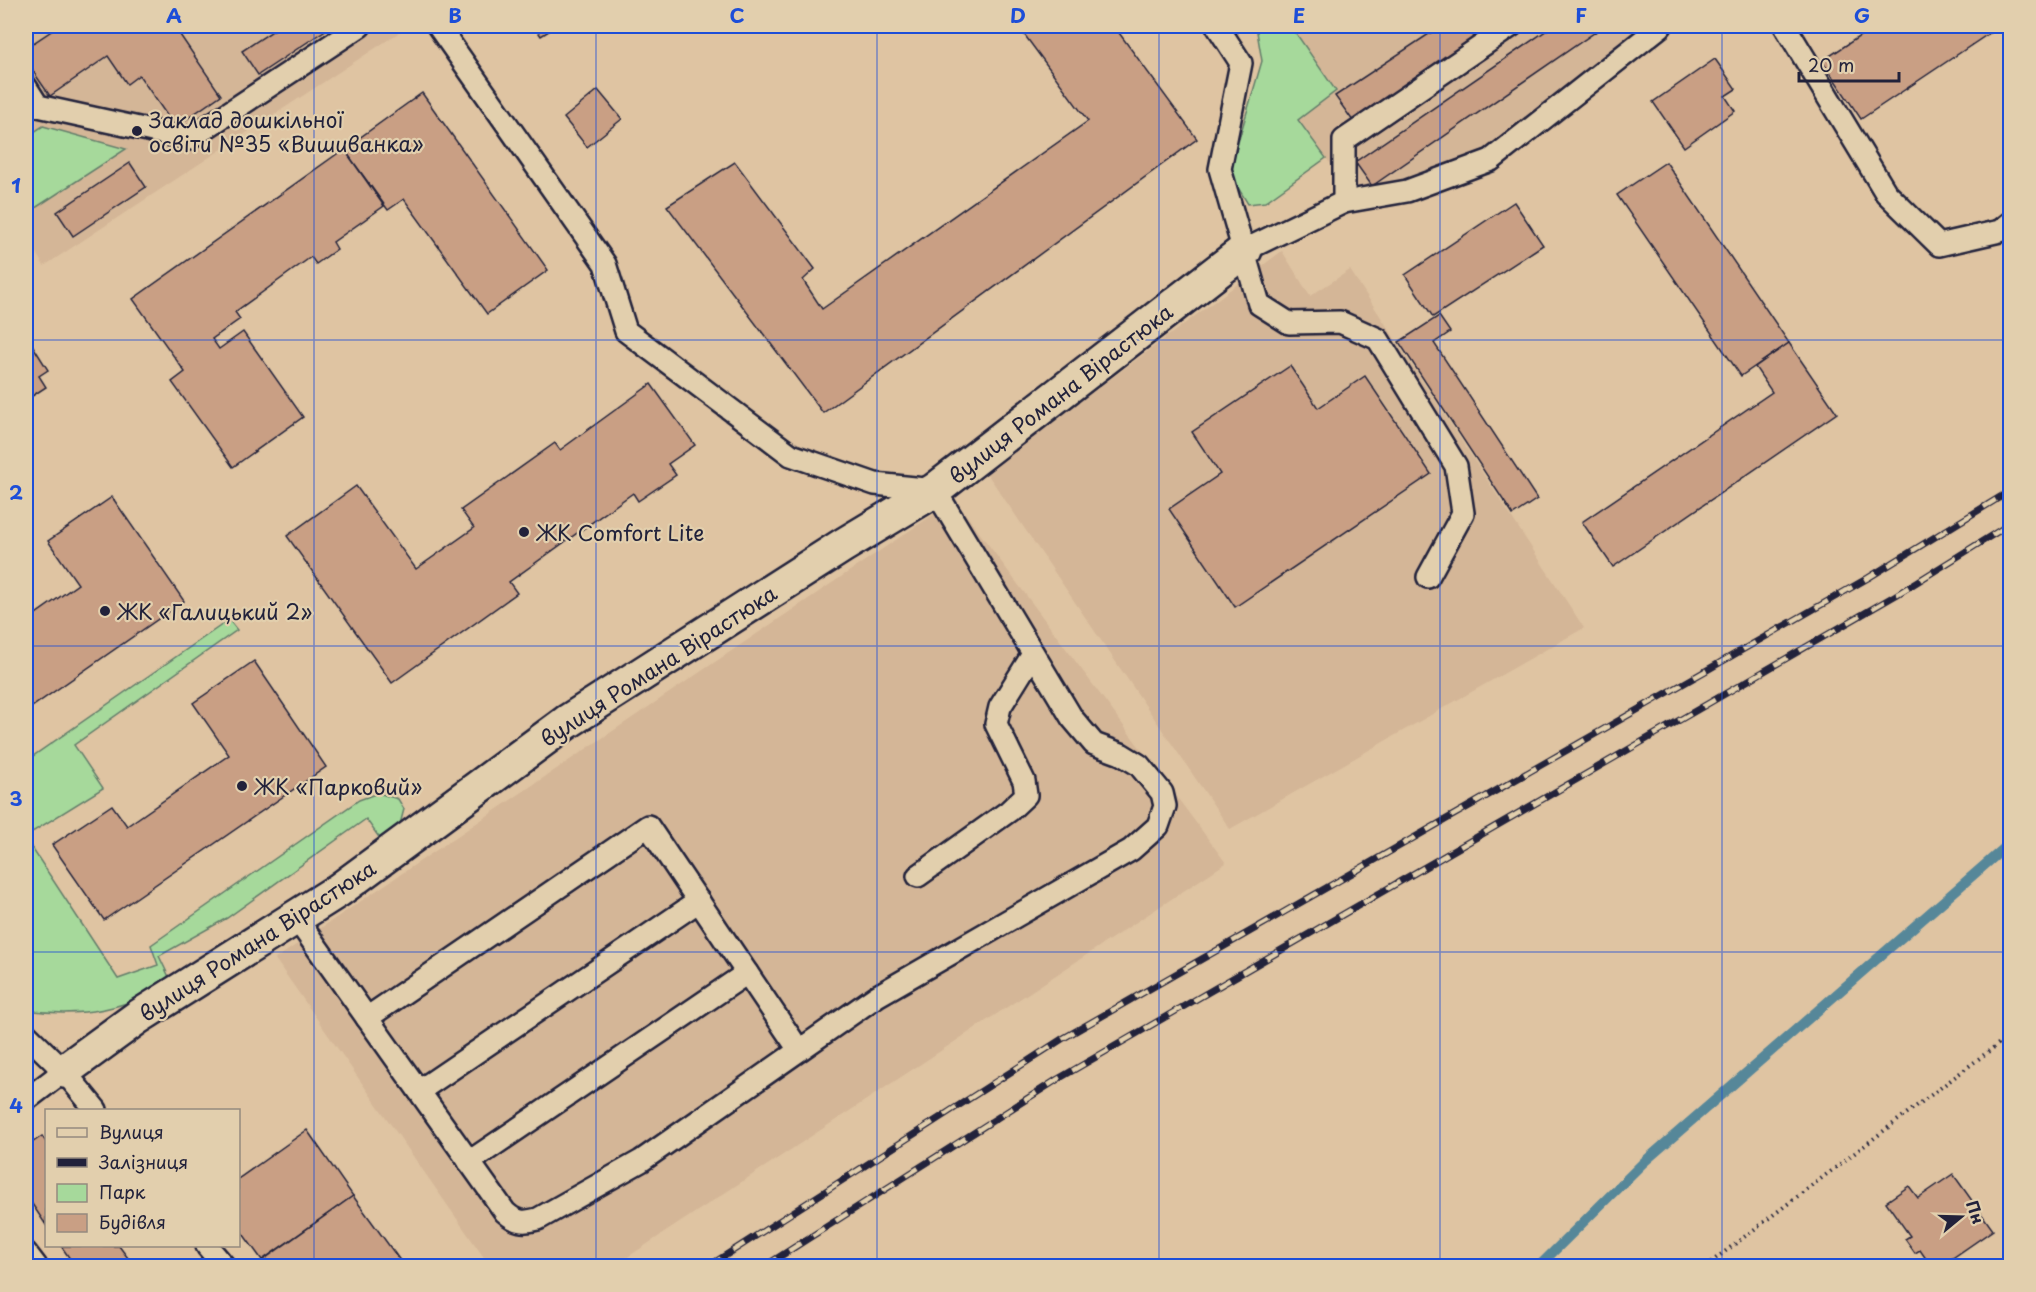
<svg xmlns="http://www.w3.org/2000/svg" width="2036" height="1292" font-family="'Playpen Sans',sans-serif">
	<style>
		.built { fill: #d4b697 }
		.green { fill: #a6d99b; stroke: #647e6b; stroke-width: 1.5 }
		.lines { fill: none; stroke-linecap: round; stroke-linejoin: round }
		.stream { stroke: #578799; stroke-width: 10 }
		.building { fill: #c99f84; stroke: #22223b; stroke-width: 1.5 }
		.service-casing { stroke: #22223b; stroke-width: 26 }
		.minor-casing { stroke: #22223b; stroke-width: 38 }
		.path { stroke: #22223b; stroke-width: 4; stroke-dasharray: 1.5 4.5; stroke-linecap: butt }
		.service { stroke: #e2cfad; stroke-width: 21 }
		.minor { stroke: #e2cfad; stroke-width: 33 }
		.rail-casing { stroke: #22223b; stroke-width: 7 }
		.rail { stroke: #e2cfad; stroke-width: 4.5; stroke-dasharray: 14; stroke-linecap: butt }
		.grid { fill: none; stroke: #1d4ed8; stroke-width: 1.5; stroke-opacity: 0.55 }
		.poi-dot { fill: #22223b; stroke: #e2cfad; stroke-width: 2 }
		.labels { text-anchor: middle; dominant-baseline: central; stroke-width: 4.5; stroke-linejoin: round; paint-order: stroke }
		.poi-label { font-size: 21px; fill: #22223b; stroke: #e2cfad; text-anchor: start }
		.street-label { font-size: 21px; fill: #22223b; stroke: #e2cfad }
		.neatline { fill: none; stroke: #1d4ed8; stroke-width: 2 }
		.grid-label { font-size: 20px; text-anchor: middle; font-weight: bold; fill: #1d4ed8 }
	</style>
	<rect width="100%" height="100%" fill="#dfc4a2"/>
	<filter id="ink" filterUnits="userSpaceOnUse"><feTurbulence type="fractalNoise" baseFrequency=".0167" numOctaves="2"/><feDisplacementMap in="SourceGraphic" scale="12" xChannelSelector="R" yChannelSelector="G"/><feConvolveMatrix kernelMatrix="1 2 1 2 8 2 1 2 1" color-interpolation-filters="sRGB"/></filter>
	<g filter="url(#ink)">
		<!-- built -->
		<g class="built">
			<polygon points="26,26 409,26 44,266 26,237"/>
			<polygon points="1291,26 1671,26 1428,193 1365,210 1298,120"/>
			<polygon points="1282,251 1310,296 1350,270 1584,628 1230,829 986,472"/>
			<polygon points="955,500 1226,863 614,1266 490,1266 275,959"/>
		</g>
		<!-- green -->
		<g class="green">
			<polygon points="1256,26 1291,26 1336,91 1298,120 1326,158 1265,202 1248,204 1229,173 1262,61"/>
			<polygon points="43,126 126,149 26,214 26,137"/>
			<polygon points="229,620 237,630 74,745 103,788 26,836 26,761"/>
			<path d="M378,793l20,6 6,10 -6,23 -15,11 -17,-24 -139,99 -68,38 11,23c-9,6 -18,13 -28,18 -38,17 -76,19 -116,13v-171l92,140 40,-14 -7,-20 208,-145z"/>
		</g>
		<g class="lines">
			<!-- stream -->
			<polyline class="stream" points="1539,1266 1644,1162 2010,843"/>
		</g>
		<!-- building -->
		<g class="building">
			<polygon points="59,26 187,26 178,32 221,95 175,127 139,75 127,84 108,56 50,96 26,61 26,48"/>
			<polygon points="280,26 330,27 258,75 242,51"/>
			<polygon points="534,26 557,26 541,36"/>
			<polygon points="1018,26 1114,26 1197,139 823,413 667,206 735,162 815,269 803,280 822,309 1088,121"/>
			<polygon points="1441,26 1496,26 1353,121 1335,96"/>
			<polygon points="1553,26 1604,26 1372,186 1355,162"/>
			<polygon points="1875,26 2000,26 1861,119 1822,61"/>
			<polygon points="1715,59 1736,89 1725,96 1735,111 1684,147 1653,102"/>
			<polygon points="598,90 622,119 587,147 564,118"/>
			<polygon points="422,93 548,270 487,314 404,199 388,210 344,149"/>
			<polygon points="344,149 384,206 333,242 337,249 316,264 311,257 235,312 240,319 212,339 219,349 243,332 303,417 233,467 172,382 185,372 133,299"/>
			<polygon points="1666,162 1789,343 1741,376 1617,195"/>
			<polygon points="130,163 146,187 73,236 57,212"/>
			<polygon points="1514,202 1543,245 1433,317 1405,275"/>
			<polygon points="1439,316 1450,332 1434,343 1537,499 1513,515 1399,342"/>
			<polygon points="26,335 48,370 39,376 46,387 26,400"/>
			<polygon points="1789,343 1837,413 1613,567 1582,522 1772,392 1755,367"/>
			<polygon points="1290,366 1318,408 1365,376 1431,474 1235,607 1169,509 1220,474 1192,432"/>
			<polygon points="651,384 695,445 668,464 676,475 638,501 633,493 509,582 517,593 392,683 287,536 356,486 416,569 474,528 461,510 555,443 560,450"/>
			<polygon points="112,497 184,601 26,711 26,621 78,584 48,541"/>
			<polygon points="254,661 326,767 104,920 52,845 112,805 127,826 229,755 193,703"/>
			<polygon points="307,1130 353,1196 262,1260 238,1227 238,1179"/>
			<polygon points="42,1136 46,1142 46,1225 26,1195 26,1147"/>
			<polygon points="1953,1174 1993,1230 1941,1266 1931,1266 1920,1250 1915,1253 1905,1239 1910,1236 1886,1202 1909,1186 1918,1198"/>
			<polygon points="353,1196 404,1266 261,1266 259,1263"/>
			<polygon points="61,1246 119,1246 134,1266 75,1266"/>
		</g>
		<g class="lines">
			<!-- service casing -->
			<g class="service-casing">
				<g id="service">
					<polyline points="1217,26 1241,63 1220,169 1259,304 1289,323 1340,322 1378,339 1456,466 1463,513 1428,577"/>
					<polyline points="1785,26 1886,193 1939,245 2000,231 2010,223"/>
					<polyline points="26,87 38,106 189,139 360,26"/>
					<polyline points="1344,202 1344,140 1511,26"/>
					<polyline points="1245,250 1344,202 1407,191 1491,160 1661,26"/>
					<polyline points="918,876 1009,811 1026,795 1024,781 996,724 1000,707 1033,654"/>
					<path d="M296,918l209,294c11,10 18,11 33,7l103,-58 236,-165 254,-146 27,-24 7,-20 -3,-13 -23,-28 -18,-11 -27,-10 -22,-26 -137,-228 -60,-6 -84,-29 -165,-124 -21,-67 -167,-238"/>
					<polyline points="367,1018 648,826 799,1050"/>
					<polyline points="26,1034 64,1071"/>
					<polyline points="419,1091 699,901"/>
					<polyline points="26,1100 64,1071 96,1110"/>
					<polyline points="469,1162 747,973"/>
					<polyline points="207,1246 224,1266"/>
					<polyline points="26,1253 36,1266"/>
				</g>
			</g>
			<!-- minor casing -->
			<g class="minor-casing">
				<polyline id="minor" points="64,1071 138,1017 339,890 567,722 842,546 935,490 1245,250"/>
			</g>
			<!-- path -->
			<polyline class="path" points="1706,1266 2010,1035"/>
			<!-- service -->
			<use href="#service" class="service"/>
			<!-- minor -->
			<use href="#minor" class="minor"/>
			<!-- rail casing -->
			<g class="rail-casing">
				<g id="rail">
					<polyline points="709,1266 1062,1039 1868,578 2010,491"/>
					<polyline points="765,1266 1058,1079 1896,595 2010,524"/>
				</g>
			</g>
			<!-- rail -->
			<use href="#rail" class="rail"/>
		</g>
	</g>
	<!-- grid -->
	<path class="grid" d="M314,26v1240M596,26v1240M877,26v1240M1159,26v1240M1440,26v1240M1722,26v1240M26,340h1984M26,646h1984M26,952h1984"/>
	<!-- markers -->
	<g class="poi-dot">
		<circle cx="137" cy="131" r="6"/>
		<circle cx="524" cy="532" r="6"/>
		<circle cx="105" cy="611" r="6"/>
		<circle cx="242" cy="786" r="6"/>
	</g>
	<g class="labels">
		<!-- poi labels -->
		<g class="poi-label">
			<text x="149" y="119">Заклад дошкільної<tspan x="149" dy="24">освіти №35 «Вишиванка»</tspan></text>
			<text x="536" y="532">ЖК Comfort Lite</text>
			<text x="117" y="611">ЖК «Галицький 2»</text>
			<text x="254" y="786">ЖК «Парковий»</text>
		</g>
		<!-- street labels -->
		<g class="street-label">
			<text transform="translate(1060 393) rotate(-38)">вулиця Романа Вірастюка</text>
			<text transform="translate(658 665) rotate(-33)">вулиця Романа Вірастюка</text>
			<text transform="translate(257 940) rotate(-33)">вулиця Романа Вірастюка</text>
		</g>
	</g>
	<!-- margin -->
	<rect width="2036" height="1292" fill="none" stroke="#e2cfad" stroke-width="66"/>
	<!-- legend -->
	<rect x="45" y="1109" width="195" height="138" fill="#e2cfad" stroke="#958a7f" stroke-width="1.5"/>
	<rect x="57" y="1128" width="30" height="9" fill="#e2cfad" stroke="#958a7f" stroke-width="1.5"/>
	<text x="99" y="1139" font-size="18" fill="#22223b">Вулиця</text>
	<rect x="57" y="1158" width="30" height="9" fill="#22223b" stroke="#958a7f" stroke-width="1.5"/>
	<text x="99" y="1169" font-size="18" fill="#22223b">Залізниця</text>
	<rect x="57" y="1184" width="30" height="18" fill="#a6d99b" stroke="#958a7f" stroke-width="1.5"/>
	<text x="99" y="1199" font-size="18" fill="#22223b">Парк</text>
	<rect x="57" y="1214" width="30" height="18" fill="#c99f84" stroke="#958a7f" stroke-width="1.5"/>
	<text x="99" y="1229" font-size="18" fill="#22223b">Будівля</text>
	<!-- north arrow -->
	<g transform="translate(1961 1217) rotate(71)" stroke="#e2cfad" stroke-width="4.5" paint-order="stroke">
	<path d="M0-4.5L10 22L0 15L-10 22Z" fill="#22223b"/>
	<text y="-9" font-size="16" font-weight="bold" text-anchor="middle" fill="#22223b">Пн</text>
	</g>
	<!-- scale -->
	<path d="M1799 72v9h100v-9" fill="none" stroke="#22223b" stroke-width="3"/>
	<text x="1808" y="72" font-size="18" fill="#22223b" stroke="#e2cfad" stroke-width="4.5" paint-order="stroke">20 m</text>
	<rect x="33" y="33" width="1970" height="1226" class="neatline"/>
	<g class="grid-label">
		<text x="174" y="23">A</text>
		<text x="455" y="23">B</text>
		<text x="737" y="23">C</text>
		<text x="1018" y="23">D</text>
		<text x="1299" y="23">E</text>
		<text x="1581" y="23">F</text>
		<text x="1862" y="23">G</text>
		<text x="16" y="193">1</text>
		<text x="16" y="500">2</text>
		<text x="16" y="806">3</text>
		<text x="16" y="1113">4</text>
	</g>
</svg>
